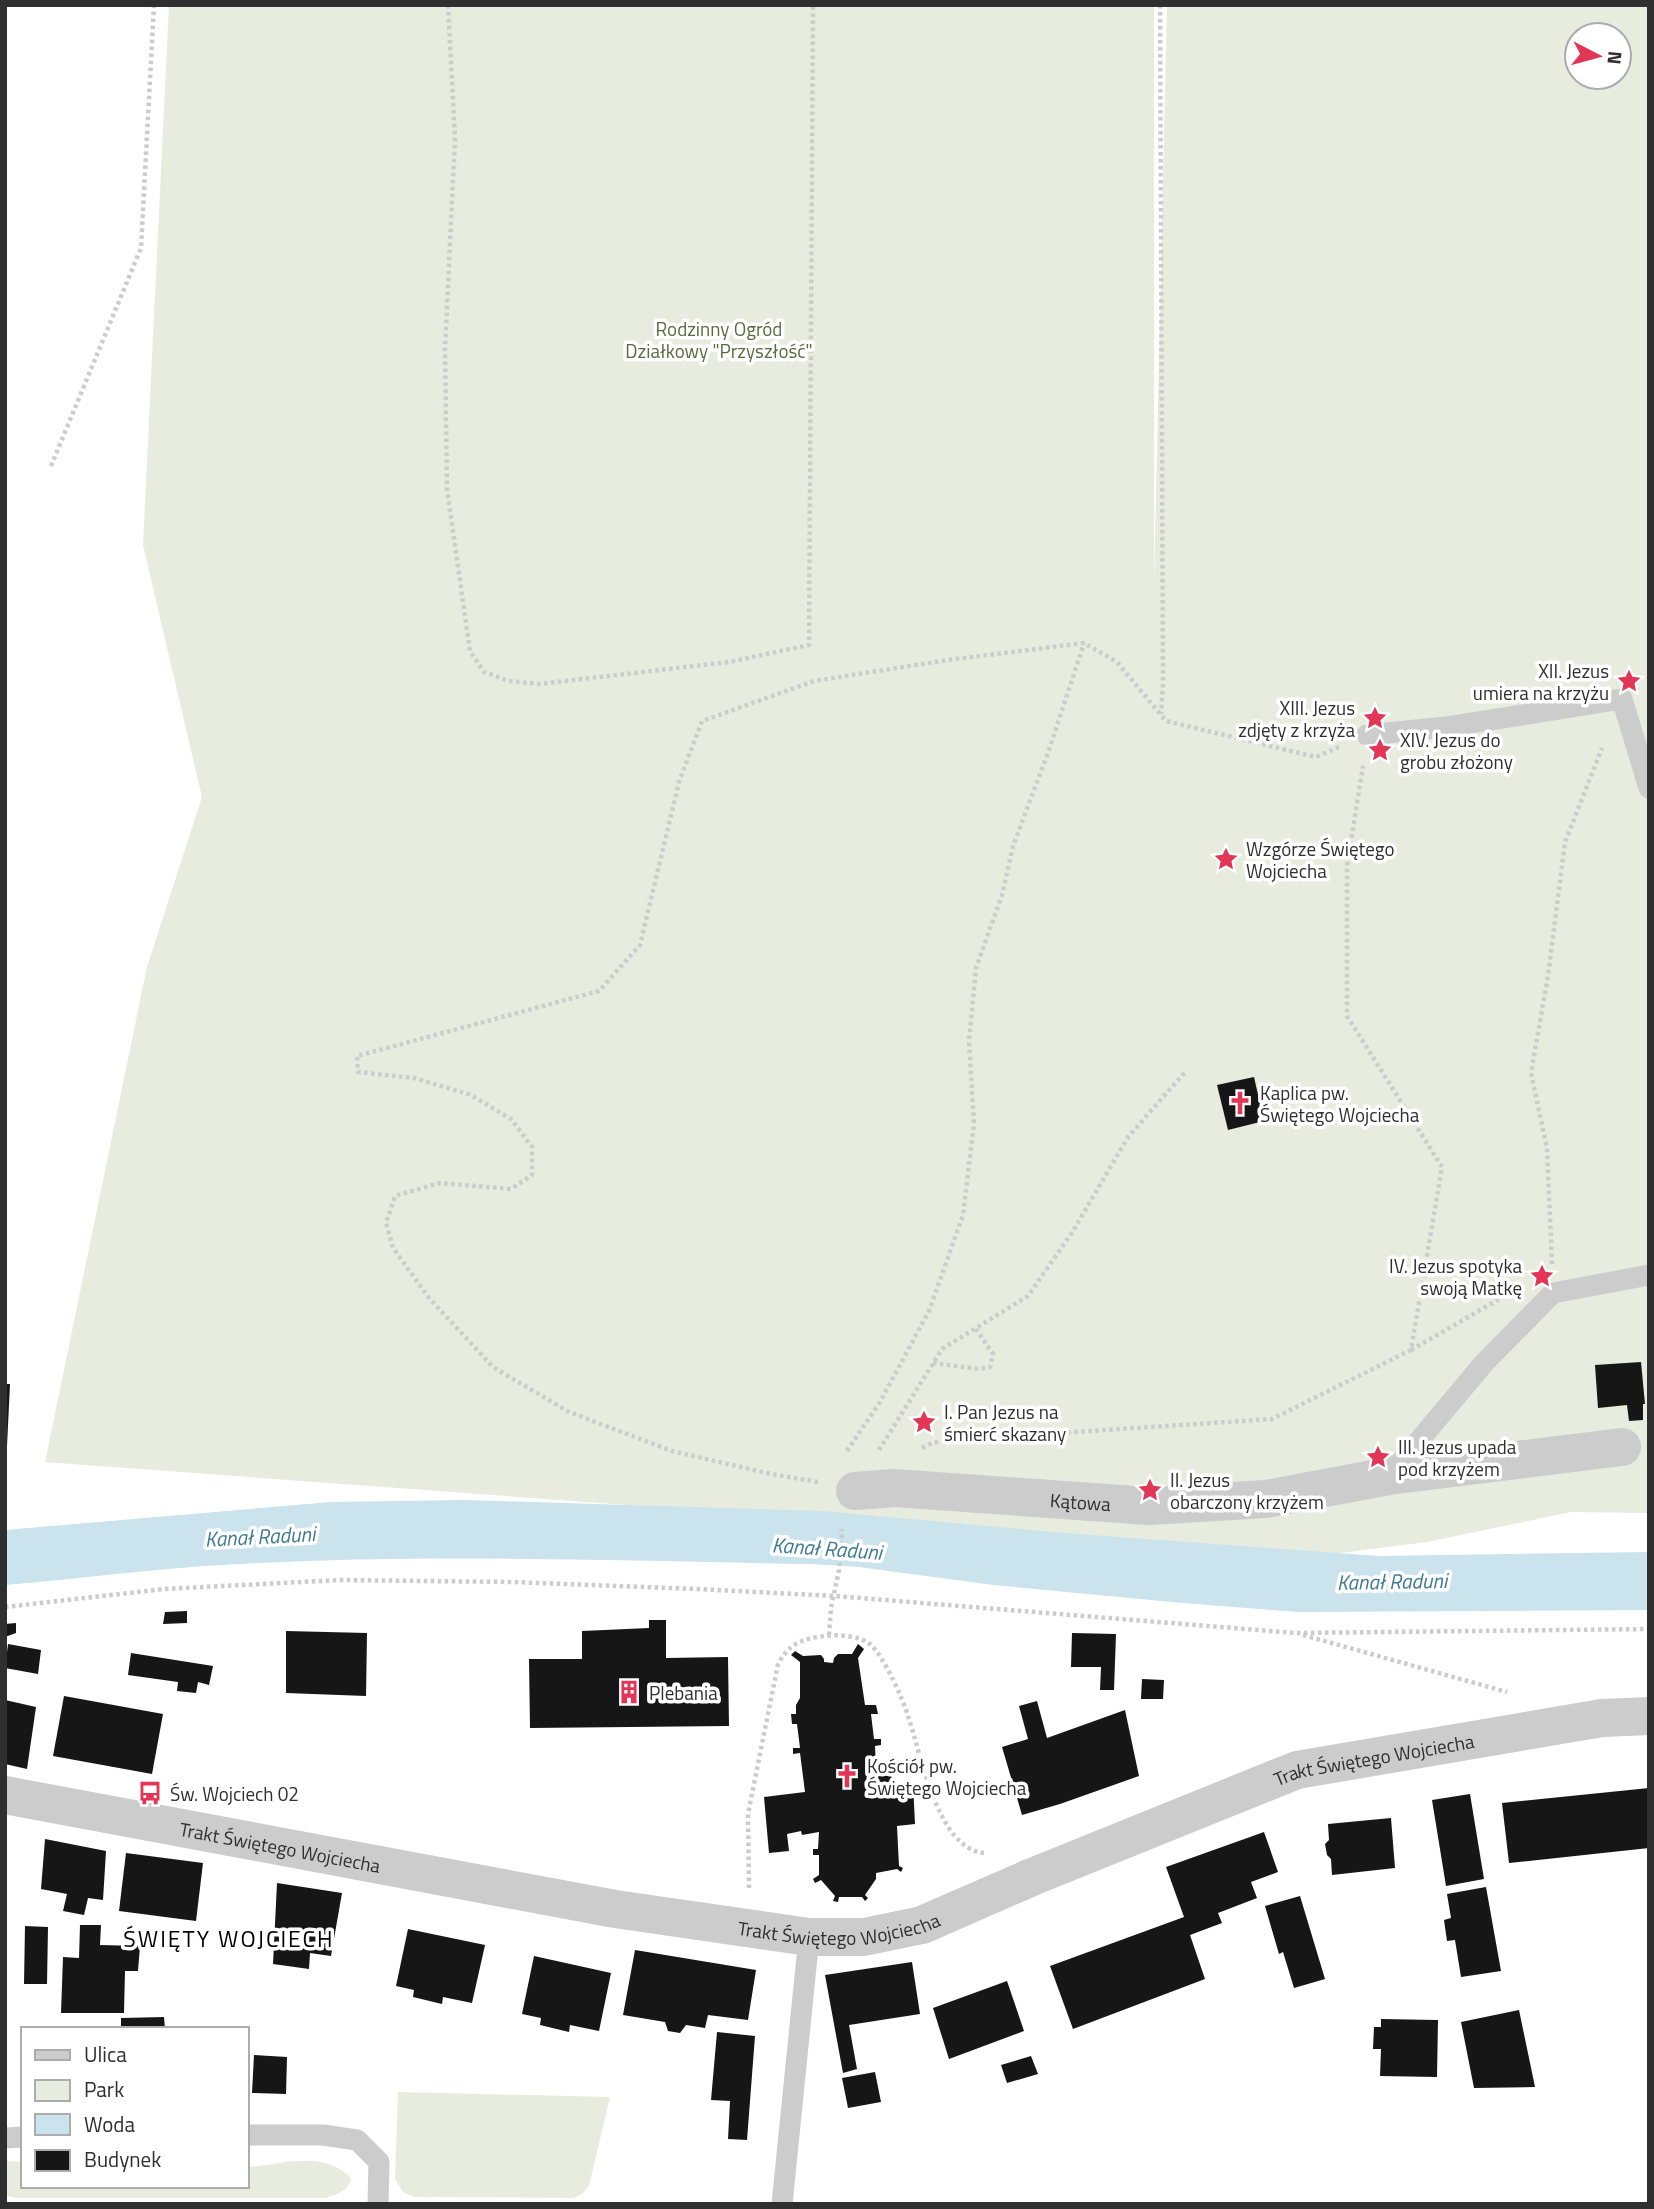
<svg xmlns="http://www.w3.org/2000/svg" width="1654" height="2209" font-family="'Titillium Web',sans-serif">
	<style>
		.green { fill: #e7ecde; fill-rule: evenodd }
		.water { fill: #cae3ec }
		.building { fill: #161616 }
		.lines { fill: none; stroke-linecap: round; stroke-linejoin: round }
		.path { stroke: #ccc; stroke-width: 4.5; stroke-dasharray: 3.5 3.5; stroke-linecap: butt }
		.service { stroke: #ccc; stroke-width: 21 }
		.minor { stroke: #ccc; stroke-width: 38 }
		.labels { text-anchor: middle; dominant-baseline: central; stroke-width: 7; stroke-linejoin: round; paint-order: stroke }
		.park-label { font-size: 19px; fill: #586b3d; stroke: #fff }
		.poi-label { font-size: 19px; fill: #2f2f2f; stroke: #fff; text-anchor: start }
		.street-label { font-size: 19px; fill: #2f2f2f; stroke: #fff }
		.water-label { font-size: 21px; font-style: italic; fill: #3e7b91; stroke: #fff }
		.quarter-label { font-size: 23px; letter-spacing: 2px; fill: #000; stroke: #fff }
	</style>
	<rect width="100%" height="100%" fill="#fff"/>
	<!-- green -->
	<g class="green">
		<path d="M169,5h985v578l13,-578h482v1508l-78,-1 -144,30 -110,14 -1272,-94 102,-495 55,-170 -59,-252zM1577,35h42v42h-42z"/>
		<polygon points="398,2092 610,2097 589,2186 582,2194 573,2198 414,2197 403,2192 395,2179"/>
		<path d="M5,2161l18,1v24h224v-19c37,-2 74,-18 104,11 -3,14 -14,16 -26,20h-309l-11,-3z"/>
	</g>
	<!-- water -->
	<path class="water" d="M465,1500l357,11 242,22 315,23 270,-4v58l-350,2 -116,-9 -190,-18 -134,-18 -46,-3c-197,-3 -394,-11 -591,1 -72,4 -144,14 -217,20v-55l326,-28z"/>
	<!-- building -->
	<g class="building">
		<polygon points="1254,1077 1264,1121 1228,1130 1217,1085"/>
		<polygon points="1641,1362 1645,1404 1643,1404 1643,1420 1629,1421 1627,1405 1598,1408 1595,1365"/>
		<polygon points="5,1384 10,1384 7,1446 5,1446"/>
		<polygon points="187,1611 187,1623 163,1624 165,1612"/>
		<polygon points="649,1620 666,1620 666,1658 728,1657 729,1726 530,1728 529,1659 582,1659 582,1631 649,1628"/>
		<polygon points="16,1623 16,1633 5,1637 5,1624"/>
		<polygon points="286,1631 367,1633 366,1696 286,1693"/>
		<polygon points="1072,1633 1116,1634 1114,1690 1100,1690 1101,1667 1071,1667"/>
		<polygon points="8,1644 41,1650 38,1674 5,1668"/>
		<polygon points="858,1644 864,1649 858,1658 865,1705 876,1705 878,1714 871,1714 874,1739 881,1739 881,1745 875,1746 876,1770 891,1768 892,1784 913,1783 915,1824 897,1826 899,1866 903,1868 901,1872 897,1869 876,1873 876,1879 865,1895 868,1898 865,1901 862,1897 839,1897 838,1902 833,1901 835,1896 821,1880 815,1883 813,1879 819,1875 819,1855 813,1855 813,1849 818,1849 819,1832 802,1835 801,1831 787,1834 789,1851 769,1853 764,1797 805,1792 800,1753 793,1754 793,1748 800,1748 797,1724 792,1724 791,1714 796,1714 796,1705 800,1698 800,1662 791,1655 795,1651 803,1656 821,1655 824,1659 824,1662 833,1663 834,1658 838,1654 852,1654"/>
		<polygon points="131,1653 213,1666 209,1685 198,1682 196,1693 177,1691 178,1682 128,1675"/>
		<polygon points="1142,1679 1164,1680 1163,1699 1141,1699"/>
		<polygon points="64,1696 163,1714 152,1774 53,1756"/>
		<polygon points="5,1700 36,1707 27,1769 5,1764"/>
		<polygon points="1037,1701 1047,1738 1125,1710 1139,1776 1060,1804 1022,1815 1002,1747 1028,1739 1019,1706"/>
		<polygon points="1649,1788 1649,1848 1509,1863 1502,1803"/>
		<polygon points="1470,1794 1484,1879 1446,1886 1432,1800"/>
		<polygon points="1391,1818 1395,1868 1332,1875 1331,1859 1327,1855 1325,1844 1329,1840 1328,1824"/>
		<polygon points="1264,1832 1278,1872 1251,1882 1257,1898 1218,1913 1222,1923 1190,1935 1205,1979 1073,2029 1050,1966 1184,1917 1166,1867"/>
		<polygon points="45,1839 106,1851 103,1900 88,1898 84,1915 63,1911 67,1894 41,1889"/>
		<polygon points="126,1853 203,1863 196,1921 119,1911"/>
		<polygon points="277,1883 342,1893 331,1956 310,1953 309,1969 273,1964"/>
		<polygon points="1486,1887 1501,1971 1461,1977 1455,1940 1447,1941 1444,1920 1451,1918 1447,1894"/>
		<polygon points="1300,1896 1325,1979 1294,1988 1283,1952 1279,1954 1265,1906"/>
		<polygon points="80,1925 101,1925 100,1945 140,1946 138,1971 125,1971 124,2013 61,2013 63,1957 79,1958"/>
		<polygon points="25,1926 48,1927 47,1984 24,1984"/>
		<polygon points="408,1929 485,1945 472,2003 443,1997 442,2004 413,1997 414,1990 396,1986"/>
		<polygon points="635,1950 756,1970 748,2020 708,2015 705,2028 686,2025 680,2033 668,2031 665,2022 623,2015"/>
		<polygon points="534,1956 611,1973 599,2031 570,2025 569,2032 540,2025 541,2018 522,2014"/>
		<polygon points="912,1962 920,2014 849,2025 857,2069 843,2073 825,1975"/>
		<polygon points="1007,1981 1024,2031 949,2059 933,2008"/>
		<polygon points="1519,2010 1535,2087 1474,2088 1461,2022"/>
		<polygon points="164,2017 165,2029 121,2029 121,2018"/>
		<polygon points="1381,2019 1438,2020 1437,2077 1380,2076 1381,2049 1373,2049 1374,2027 1381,2027"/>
		<polygon points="717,2032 755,2036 747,2140 728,2139 730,2101 711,2100"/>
		<polygon points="254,2055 287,2057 286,2094 252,2093"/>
		<polygon points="1031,2056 1038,2074 1007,2083 1001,2065"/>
		<polygon points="875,2072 881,2102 848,2108 842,2078"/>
	</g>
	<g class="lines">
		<!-- path -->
		<g class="path">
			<polyline points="448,5 455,138 445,350 447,489 470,651 484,672 509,681 539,684 729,662 809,645 813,5"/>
			<polyline points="1160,5 1163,684 1161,714"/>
			<polyline points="51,466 141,248 154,5"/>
			<polyline points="1552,1264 1547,1148 1531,1073 1548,976 1565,842 1602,748"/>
			<polyline points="1411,1350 1501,1298"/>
			<polyline points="933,1363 979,1369 990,1367 993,1354 976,1329"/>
			<polyline points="922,1448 932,1443 953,1440 1272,1419 1411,1350 1442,1167 1347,1016 1347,866 1363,766"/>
			<polyline points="879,1450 942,1349 1028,1296 1073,1231 1128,1137 1186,1071"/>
			<polyline points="847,1451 880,1402 929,1311 963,1215 974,1123 969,1041 976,968 1002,895 1013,846 1049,750 1084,643"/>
			<polyline points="818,1482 771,1474 672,1451 569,1412 493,1367 429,1298 393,1248 386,1223 395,1196 440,1183 511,1189 532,1175 532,1147 511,1119 471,1095 414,1078 358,1072 357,1056 599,991 640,945 679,782 702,721 814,681 948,660 1084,643 1117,662 1166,721 1316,757 1341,746"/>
			<polyline points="5,1607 164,1589 340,1580 512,1582 697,1589 835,1596 1295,1633 1649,1629"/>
			<polyline points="829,1635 831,1608 839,1570 842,1529"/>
			<polyline points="1303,1635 1507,1692"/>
			<path d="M749,1888l-1,-74 30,-150c12,-21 23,-25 47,-28 13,-2 37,0 46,9 13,12 32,54 37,71 13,37 29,133 76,137"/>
		</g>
		<!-- service -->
		<g class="service">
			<polyline points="1367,735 1446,727 1622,699 1649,788"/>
			<polyline points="1391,1474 1484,1363 1553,1293 1649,1275"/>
			<polyline points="247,2135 323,2135 357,2140 379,2162 378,2204"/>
			<polyline points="5,2138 23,2137"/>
			<polyline points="782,2204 809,1937"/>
		</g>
		<!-- minor -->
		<g class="minor">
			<path id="s1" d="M855,1491l39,-3 255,18 117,-7 123,-23 233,-29"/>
			<path id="s2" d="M5,1795l610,114 194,28h55l58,-12 110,-48 265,-107 305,-52 47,-2"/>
		</g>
	</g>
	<!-- icons -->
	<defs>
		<g id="sight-bare" transform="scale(1.89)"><path d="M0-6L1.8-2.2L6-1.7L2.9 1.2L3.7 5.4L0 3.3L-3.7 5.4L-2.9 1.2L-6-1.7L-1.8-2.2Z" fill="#e33556" stroke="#fff" stroke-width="2.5" paint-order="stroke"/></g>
		<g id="church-bare" transform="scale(1.89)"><path d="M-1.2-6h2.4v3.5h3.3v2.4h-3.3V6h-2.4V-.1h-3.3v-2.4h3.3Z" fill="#e33556" stroke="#fff" stroke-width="2.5" paint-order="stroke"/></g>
		<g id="building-bare" transform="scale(1.89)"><path d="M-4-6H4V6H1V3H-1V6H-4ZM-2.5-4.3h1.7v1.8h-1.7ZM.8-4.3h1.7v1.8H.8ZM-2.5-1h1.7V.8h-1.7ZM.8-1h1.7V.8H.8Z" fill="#e33556" stroke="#fff" stroke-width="2.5" paint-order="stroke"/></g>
		<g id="bus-bare" transform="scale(1.89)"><path d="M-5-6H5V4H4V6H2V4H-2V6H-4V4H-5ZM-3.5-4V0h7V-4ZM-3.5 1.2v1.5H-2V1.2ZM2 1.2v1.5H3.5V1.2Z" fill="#e33556" stroke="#fff" stroke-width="2.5" paint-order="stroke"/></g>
	</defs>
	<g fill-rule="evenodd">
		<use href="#sight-bare" x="1629" y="681"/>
		<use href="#sight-bare" x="1375" y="718"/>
		<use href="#sight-bare" x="1380" y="750"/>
		<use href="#sight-bare" x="1226" y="859"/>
		<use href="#church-bare" x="1240" y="1103"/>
		<use href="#sight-bare" x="1542" y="1276"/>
		<use href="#sight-bare" x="924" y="1422"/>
		<use href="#sight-bare" x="1378" y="1457"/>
		<use href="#sight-bare" x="1150" y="1490"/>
		<use href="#building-bare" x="629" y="1692"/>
		<use href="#church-bare" x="847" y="1776"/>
		<use href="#bus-bare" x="150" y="1793"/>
	</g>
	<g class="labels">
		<!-- park labels -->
		<g class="park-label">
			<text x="719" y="328">Rodzinny Ogród<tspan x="719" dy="22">Działkowy "Przyszłość"</tspan></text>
		</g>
		<!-- poi labels -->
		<g class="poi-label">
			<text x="1609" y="670" text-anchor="end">XII. Jezus<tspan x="1609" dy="22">umiera na krzyżu</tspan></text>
			<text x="1355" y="707" text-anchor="end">XIII. Jezus<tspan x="1355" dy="22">zdjęty z krzyża</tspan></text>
			<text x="1400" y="739">XIV. Jezus do<tspan x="1400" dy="22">grobu złożony</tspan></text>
			<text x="1246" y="848">Wzgórze Świętego<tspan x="1246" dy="22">Wojciecha</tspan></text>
			<text x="1260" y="1092">Kaplica pw.<tspan x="1260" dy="22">Świętego Wojciecha</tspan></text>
			<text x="1522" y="1265" text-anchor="end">IV. Jezus spotyka<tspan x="1522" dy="22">swoją Matkę</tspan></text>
			<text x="944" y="1411">I. Pan Jezus na<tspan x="944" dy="22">śmierć skazany</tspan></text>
			<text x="1398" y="1446">III. Jezus upada<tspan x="1398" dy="22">pod krzyżem</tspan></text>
			<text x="1170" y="1479">II. Jezus<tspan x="1170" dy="22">obarczony krzyżem</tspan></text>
			<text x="649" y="1692">Plebania</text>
			<text x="867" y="1765">Kościół pw.<tspan x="867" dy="22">Świętego Wojciecha</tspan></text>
			<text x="170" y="1793">Św. Wojciech 02</text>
		</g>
		<!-- street labels -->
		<g class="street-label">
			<text stroke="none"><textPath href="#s1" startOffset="226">Kątowa</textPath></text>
			<text stroke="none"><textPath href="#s2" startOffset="1414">Trakt Świętego Wojciecha</textPath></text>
			<text stroke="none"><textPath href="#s2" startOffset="280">Trakt Świętego Wojciecha</textPath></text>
			<text stroke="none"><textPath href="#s2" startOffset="847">Trakt Świętego Wojciecha</textPath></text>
		</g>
		<!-- water labels -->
		<g class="water-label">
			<text transform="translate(260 1536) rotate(-3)">Kanał Raduni</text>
			<text transform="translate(827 1548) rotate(4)">Kanał Raduni</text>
			<text transform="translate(1392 1581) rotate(-1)">Kanał Raduni</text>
		</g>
		<!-- quarter labels -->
		<g class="quarter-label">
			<text x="229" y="1938">ŚWIĘTY WOJCIECH</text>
		</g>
	</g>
	<!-- border -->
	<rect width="1654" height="2209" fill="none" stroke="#2f2f2f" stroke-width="14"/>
	<!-- legend -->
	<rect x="21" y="2027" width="228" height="161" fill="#ffffff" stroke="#acacac" stroke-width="2"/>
	<rect x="35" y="2050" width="35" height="10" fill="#cccccc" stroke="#acacac" stroke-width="2"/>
	<text x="84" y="2062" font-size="21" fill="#2f2f2f">Ulica</text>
	<rect x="35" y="2080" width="35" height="21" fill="#e7ecde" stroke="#acacac" stroke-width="2"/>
	<text x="84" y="2097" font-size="21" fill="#2f2f2f">Park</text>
	<rect x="35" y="2114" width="35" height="21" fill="#cae3ec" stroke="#acacac" stroke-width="2"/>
	<text x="84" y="2132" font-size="21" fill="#2f2f2f">Woda</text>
	<rect x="35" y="2150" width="35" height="21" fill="#161616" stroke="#acacac" stroke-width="2"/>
	<text x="84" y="2167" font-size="21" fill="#2f2f2f">Budynek</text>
	<!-- north arrow -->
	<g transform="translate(1598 56) rotate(96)"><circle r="33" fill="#ffffff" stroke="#acacac" stroke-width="2"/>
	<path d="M0-5L12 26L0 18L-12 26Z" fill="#e33556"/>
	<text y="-10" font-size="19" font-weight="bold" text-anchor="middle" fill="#2f2f2f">N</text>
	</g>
</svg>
